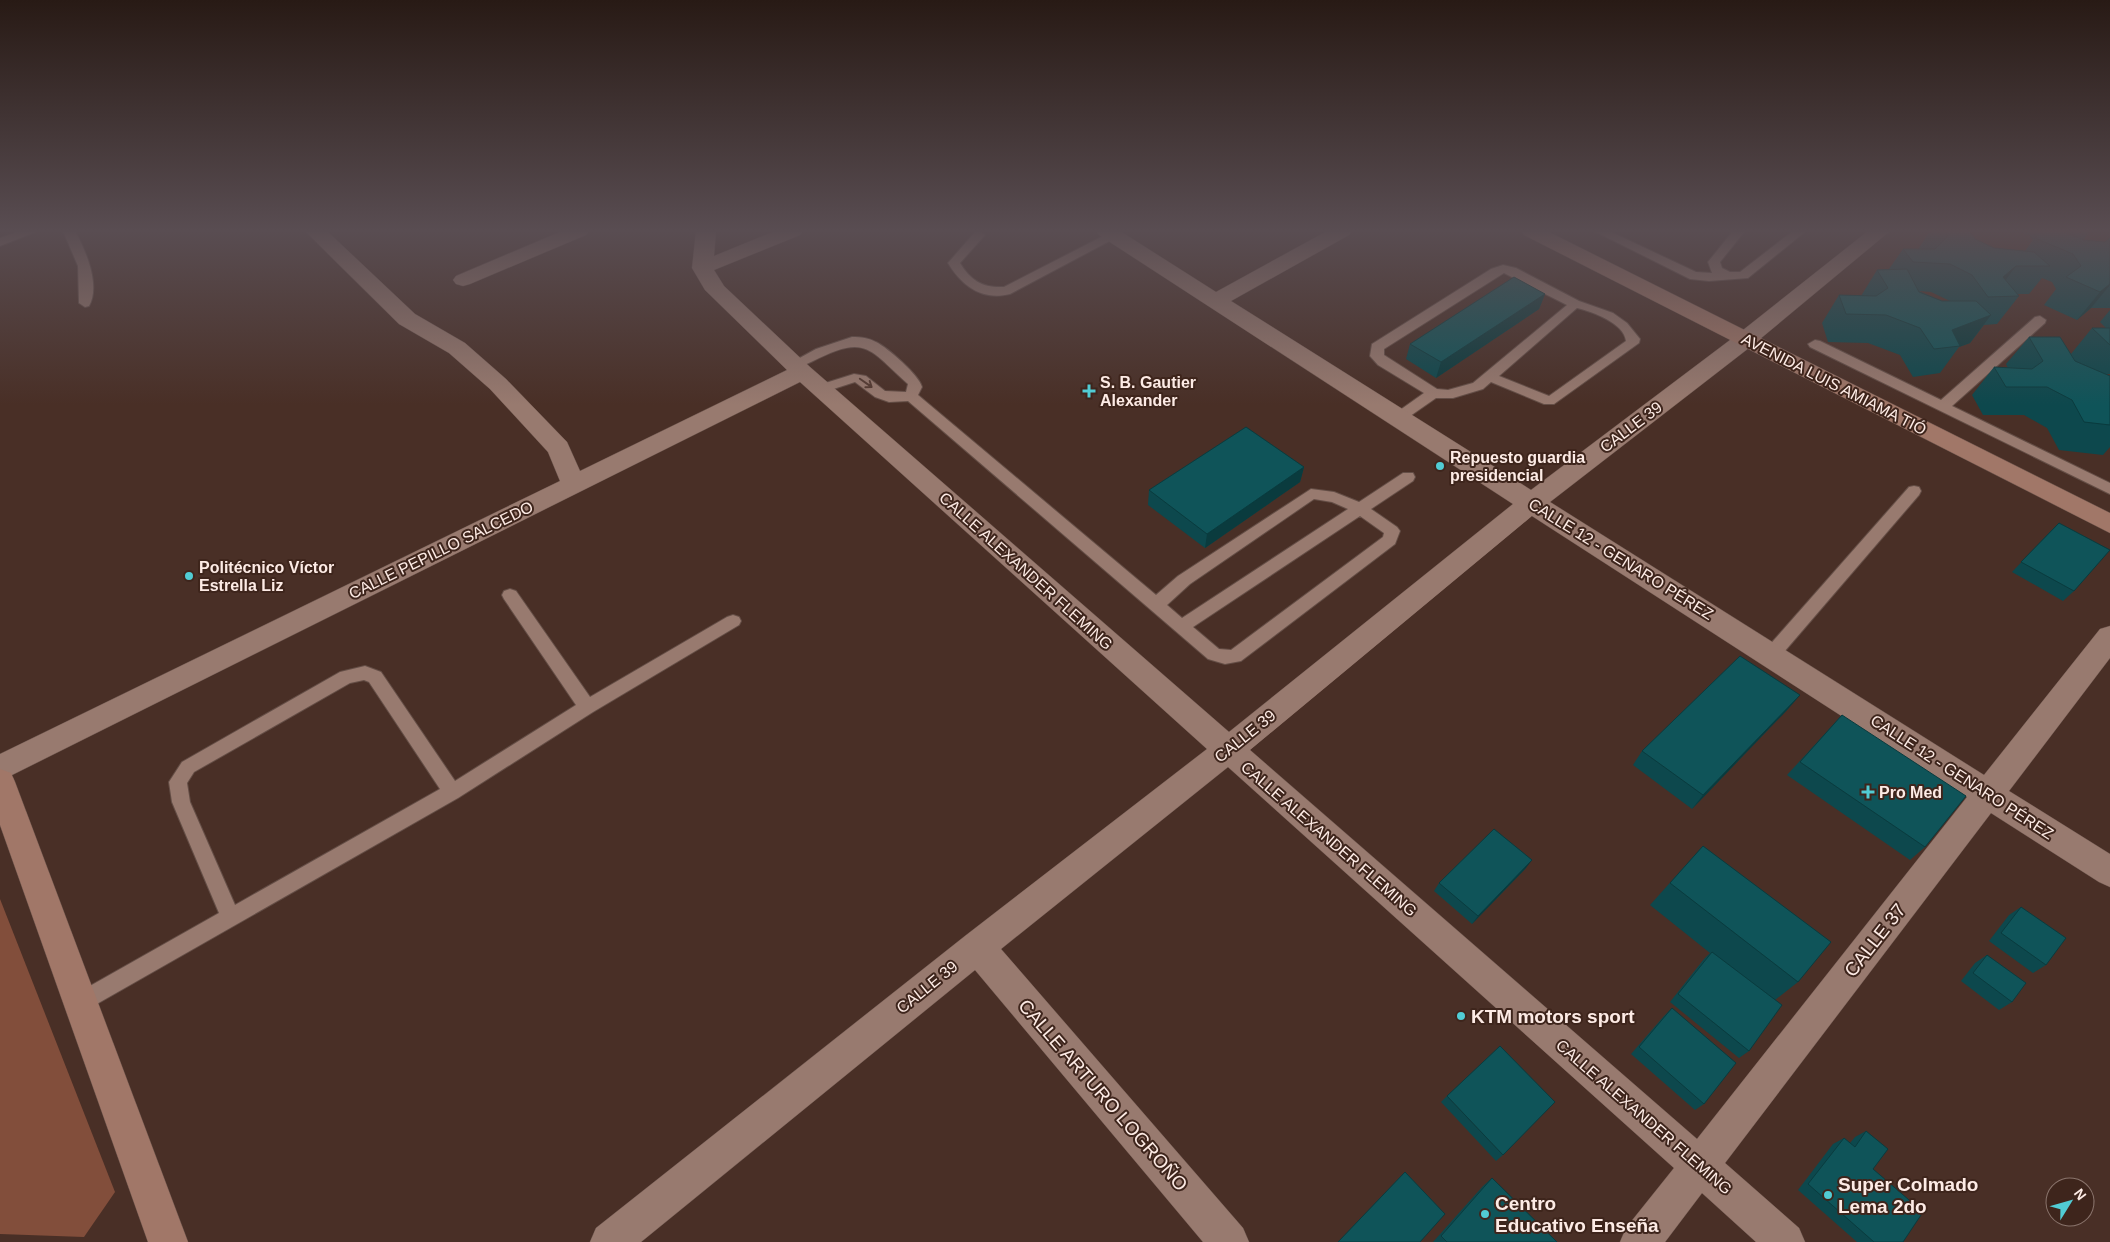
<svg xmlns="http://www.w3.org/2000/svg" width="2110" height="1242" font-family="Arial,sans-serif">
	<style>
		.green { fill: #824e3b }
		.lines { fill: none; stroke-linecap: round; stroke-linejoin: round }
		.lane-casing { stroke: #644e46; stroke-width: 2 }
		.street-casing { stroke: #644e46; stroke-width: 1 }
		.secondary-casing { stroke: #644e46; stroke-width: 1 }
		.lane { fill: #987a6f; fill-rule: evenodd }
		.street { fill: #987a6f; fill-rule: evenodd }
		.secondary { fill: #a17768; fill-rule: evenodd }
		.wall { fill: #0d484d; fill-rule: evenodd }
		.shaded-wall { fill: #0a3b3e }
		.building { fill: #0f5459; stroke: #0a3b3e }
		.oneway { stroke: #543a31 }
		.poi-dot { fill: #51ccd4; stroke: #3e251c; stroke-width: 2 }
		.labels { text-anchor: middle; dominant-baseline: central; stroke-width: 4; stroke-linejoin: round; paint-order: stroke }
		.poi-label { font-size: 16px; font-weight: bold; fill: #fdebe5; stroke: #3e251c; text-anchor: start }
		.street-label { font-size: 16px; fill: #fdebe5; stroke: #3e251c }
		.near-street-label { font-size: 19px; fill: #fdebe5; stroke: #3e251c }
		.near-poi-label { font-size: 19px; font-weight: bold; fill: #fdebe5; stroke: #3e251c; text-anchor: start }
	</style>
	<rect width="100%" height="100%" fill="#492f26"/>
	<!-- green -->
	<polygon class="green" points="0,899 115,1192 84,1237 0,1234"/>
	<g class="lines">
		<!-- lane casing -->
		<g class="lane-casing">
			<g id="lane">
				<polygon points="20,231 38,231 0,246 0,238"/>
				<path d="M63,231h12c10,18 26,54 14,75l-4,1 -6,-4 -1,-37z"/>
				<path d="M979,231l6,4 -25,28c11,18 23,25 44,24l105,-54h8l2,3 -109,58c-28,7 -48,-8 -62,-31l27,-31z"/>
				<polygon points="1594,231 1609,231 1696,272 1712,273 1708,262 1733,231 1745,231 1720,262 1722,268 1730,272 1740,272 1793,231 1806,231 1748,278 1709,281 1690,279"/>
				<path d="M1503,265l13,3 63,33 34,12 14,10 13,16 -1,4 -85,61h-10l-53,-22 -8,7 -30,9h-17l-33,23h-10l-2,-3 2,-3 31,-22 -46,-28 -8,-9 2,-12 119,-75zM1504,273l63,32 -94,78 -25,7 -11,-1 -53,-34v-6zM1577,308c16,4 47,15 49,33l-77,55 -50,-20z"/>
				<polygon points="2040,316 2046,320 2045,323 1952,406 2110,483 2110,494 1810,347 1808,344 1815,340 1820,341 1941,400 2035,317"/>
				<path d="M852,337c9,0 17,1 24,5 12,6 43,33 46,45l-4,8 238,200 22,-19 133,-87 23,3 25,10 44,-29h10l2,4 -2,4 -42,28 26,18 3,4 -5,13 -154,117 -16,3 -17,-5 -300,-258 -19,1 -14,-5 -20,-15 -34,11 -5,-1 -2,-3 2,-3 38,-12 12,2 19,15 21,1 2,-8c-41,-37 -42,-50 -97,-22 -7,3 -14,8 -22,6l-2,-3 29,-16zM1314,499l18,3 16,7 -166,109 -15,-13 23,-21zM1360,516l24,17 -1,4 -152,113 -12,-1 -26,-22z"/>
				<polygon points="1914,486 1919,487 1921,491 1919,495 1778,659 1772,661 1766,659 1764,654 1766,649 1909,487"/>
				<path d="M510,589l6,2 74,106 137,-80 6,-2 6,2 2,4 -2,4 -146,87 -135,86 -370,211 -7,3 -7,-3 -3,-7 3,-7 145,-82 -47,-111 -3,-20 13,-20 158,-90 25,-6 16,6 74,109 121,-76 -72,-106 -2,-4 2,-4zM364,680l5,2 71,107 -205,116 -45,-103 -3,-19 7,-11 156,-89z"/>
			</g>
		</g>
		<!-- street casing -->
		<g class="street-casing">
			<g id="street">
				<path d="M305,231h22l88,83 50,29 41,36 61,63 13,29 207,-101 -82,-80 -13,-22 4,-37h20l-2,25 61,-25h28l-3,4 -86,35 10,16 86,81 419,365 284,-228 -414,-269 -3,-4h24l96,61 111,-61h25l-3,4 -118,66 300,189 207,-156 130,-103h22l-136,113 -204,158 434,273 116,-146 10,-3v32l-101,133 101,63v33l-11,-5 -108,-69 -266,350 74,65 6,14h-49l-54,-49 -37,49h-45l6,-14 48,-60 -446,-401 -227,182 242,279 6,14h-46l-228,-272 -334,272h-51l6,-14 369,-292 242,-187 -407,-367 -800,399v-27l560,-273 -12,-29 -58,-63 -41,-36 -50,-29zM1532,516l435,281 -270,342 -447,-389z"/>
				<polygon points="562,231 589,231 586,235 470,284 463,286 456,284 453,280 456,276"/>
			</g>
		</g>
		<!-- secondary casing -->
		<g class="secondary-casing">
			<g id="secondary">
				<polygon points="1521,231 1547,231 2110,513 2110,533 1524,235"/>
				<polygon points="0,769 11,773 15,782 188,1242 148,1242 0,825"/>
			</g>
		</g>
		<!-- lane -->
		<use href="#lane" class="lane"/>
		<!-- street -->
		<use href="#street" class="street"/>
		<!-- secondary -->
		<use href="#secondary" class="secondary"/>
	</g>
	<!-- wall -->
	<g class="wall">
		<path d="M1930,231h40l5,8 19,9 31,3 8,-11 -4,-5 -11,-4h72l-7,9 22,2 5,-4v70h-19l-14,12 -33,-15 12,-16 -4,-7 -10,-4 -13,16h-12l2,2 -22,28 -13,1 -14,18 -11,4 -19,26 -27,4 -13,-22 -32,-12 -40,-1 -6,-19 17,-28 22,1 16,-26 12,-1 14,-20h17l-1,-1zM1919,291l12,1 19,9h-8z"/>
		<polygon points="1545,294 1539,309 1436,378 1406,359 1410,344"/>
		<polygon points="2110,310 2110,374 2106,374 2110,425 2110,447 2103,455 2059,450 2047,428 2024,415 1983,415 1972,395 1994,367 2008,368 2006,364 2029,337 2071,354 2092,328 2106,328 2100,322"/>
		<polygon points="1304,467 1300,482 1205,548 1148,505 1149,490"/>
		<polygon points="2059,523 2074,591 2063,601 2012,572"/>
		<polygon points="1800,695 1788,709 1692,809 1633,765 1642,751"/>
		<polygon points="1842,715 1925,847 1910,860 1787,775"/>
		<polygon points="1703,846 1798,982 1775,1000 1749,1051 1739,1058 1670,1002 1704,959 1710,953 1650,905"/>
		<polygon points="1526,868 1472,924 1434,891 1439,883"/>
		<polygon points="2021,907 2046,965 2033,973 1989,941 2009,915"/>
		<polygon points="1987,955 2012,1002 1999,1010 1961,981 1975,963"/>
		<polygon points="1672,1008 1704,1104 1695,1110 1631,1054 1664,1016"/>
		<polygon points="1447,1096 1503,1155 1496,1161 1441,1102"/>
		<polygon points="1866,1131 1873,1169 1903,1242 1857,1242 1798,1190 1833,1144 1844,1138 1850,1143 1855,1137"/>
		<polygon points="1492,1178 1557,1242 1433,1242 1483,1186"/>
	</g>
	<!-- shaded-wall -->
	<g class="shaded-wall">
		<polygon points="2016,266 1996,293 2003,277"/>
		<polygon points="2110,284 2110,285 2091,308 2077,320 2100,292"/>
		<polygon points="1545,294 1539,309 1436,378 1441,362"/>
		<polygon points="1991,315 1970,343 1959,347 1960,346 1952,330"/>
		<polygon points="1304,467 1300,482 1205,548 1207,534"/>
		<polygon points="1800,695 1788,709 1692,809 1703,795"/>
		<polygon points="1532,860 1526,868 1472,924 1478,916"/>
	</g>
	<!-- building -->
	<g class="building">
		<polygon points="1945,231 1970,231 1975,239 1994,248 2034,252 2050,266 2016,266 2003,277 2019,296 1988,297 1972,275 1950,264 1913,262 1903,249 1935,249 1948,236"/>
		<polygon points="2040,231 2062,231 2084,240 2105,242 2110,238 2110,284 2100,292 2066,277 2081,266 2073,254 2035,238"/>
		<polygon points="1907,269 1919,292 1942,301 1976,301 1991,315 1952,330 1960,346 1934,349 1920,328 1886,315 1846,314 1839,295 1876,296 1888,288 1877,270"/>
		<polygon points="1514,277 1545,294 1441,362 1410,344"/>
		<polygon points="2092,328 2110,328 2110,345"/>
		<polygon points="2029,337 2060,337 2075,361 2110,376 2110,425 2084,422 2072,400 2047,387 2006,387 1994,367 2032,369 2043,361"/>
		<polygon points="1246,427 1304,467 1207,534 1149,490"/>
		<polygon points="2059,523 2110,550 2074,591 2021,562"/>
		<polygon points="1740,656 1800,695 1703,795 1642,751"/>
		<polygon points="1842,715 1966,796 1925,847 1800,762"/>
		<polygon points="1494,829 1532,860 1478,916 1439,883"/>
		<polygon points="1703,846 1831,942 1798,982 1670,883"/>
		<polygon points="2021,907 2066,938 2046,965 2001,933"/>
		<polygon points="1712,952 1782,1005 1749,1051 1678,994"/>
		<polygon points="1987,955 2026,983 2012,1002 1973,973"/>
		<polygon points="1672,1008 1736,1063 1704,1104 1639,1047"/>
		<polygon points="1500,1046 1555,1102 1503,1155 1447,1096"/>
		<polygon points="1866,1131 1888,1149 1873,1169 1923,1212 1903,1242 1874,1242 1808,1184 1844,1138 1855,1147"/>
		<polygon points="1405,1172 1445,1214 1420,1242 1338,1242"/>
		<polygon points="1492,1178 1557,1242 1447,1242 1441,1236"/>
	</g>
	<!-- one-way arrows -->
	<defs><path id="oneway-shaft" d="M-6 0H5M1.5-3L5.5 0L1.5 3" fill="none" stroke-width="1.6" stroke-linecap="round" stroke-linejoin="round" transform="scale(1.25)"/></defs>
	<use class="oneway" href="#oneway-shaft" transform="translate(866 383) rotate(35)"/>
	<!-- sky -->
	<linearGradient id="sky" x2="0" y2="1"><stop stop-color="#281a15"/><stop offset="0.57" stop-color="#594d52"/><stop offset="1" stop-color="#594d52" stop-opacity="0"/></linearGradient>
	<rect width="2110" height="405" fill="url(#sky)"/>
	<!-- markers -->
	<g class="poi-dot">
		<path d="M1086.5 383.5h5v5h5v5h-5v5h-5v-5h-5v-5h5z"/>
		<circle cx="1440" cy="466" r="5"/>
		<circle cx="189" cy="576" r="5"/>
		<path d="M1865.5 784.5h5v5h5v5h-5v5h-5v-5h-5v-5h5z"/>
		<circle cx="1461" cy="1016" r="5"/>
		<circle cx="1828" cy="1195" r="5"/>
		<circle cx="1485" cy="1214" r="5"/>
	</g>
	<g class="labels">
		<!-- poi labels -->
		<g class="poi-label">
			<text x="1100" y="382">S. B. Gautier<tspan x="1100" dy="18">Alexander</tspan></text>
			<text x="1450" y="457">Repuesto guardia<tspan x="1450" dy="18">presidencial</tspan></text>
			<text x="199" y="567">Politécnico Víctor<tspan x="199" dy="18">Estrella Liz</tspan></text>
			<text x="1879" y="792">Pro Med</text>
		</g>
		<!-- street labels -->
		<g class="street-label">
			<text transform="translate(1834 384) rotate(27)">AVENIDA LUIS AMIAMA TIÓ</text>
			<text transform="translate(1631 427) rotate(-37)">CALLE 39</text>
			<text transform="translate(441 550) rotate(-26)">CALLE PEPILLO SALCEDO</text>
			<text transform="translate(1621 559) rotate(32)">CALLE 12 - GENARO PÉREZ</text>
			<text transform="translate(1026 571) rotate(42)">CALLE ALEXANDER FLEMING</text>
			<text transform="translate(1245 736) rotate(-39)">CALLE 39</text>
			<text transform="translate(1962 777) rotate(33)">CALLE 12 - GENARO PÉREZ</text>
			<text transform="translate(1329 839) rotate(41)">CALLE ALEXANDER FLEMING</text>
			<text transform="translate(927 987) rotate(-39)">CALLE 39</text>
			<text transform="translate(1644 1117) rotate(41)">CALLE ALEXANDER FLEMING</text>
		</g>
		<!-- near-street labels -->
		<g class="near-street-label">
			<text transform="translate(1875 940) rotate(-52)">CALLE 37</text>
			<text transform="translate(1103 1095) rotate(49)">CALLE ARTURO LOGROÑO</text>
		</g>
		<!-- near-poi labels -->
		<g class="near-poi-label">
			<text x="1471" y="1016">KTM motors sport</text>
			<text x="1838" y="1184">Super Colmado<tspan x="1838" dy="22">Lema 2do</tspan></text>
			<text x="1495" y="1203">Centro<tspan x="1495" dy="22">Educativo Enseña</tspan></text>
		</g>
	</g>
	<!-- north arrow -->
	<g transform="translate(2070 1202) rotate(53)"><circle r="24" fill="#3e251c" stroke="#8a746c"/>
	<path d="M0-4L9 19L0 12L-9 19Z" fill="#51ccd4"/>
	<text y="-8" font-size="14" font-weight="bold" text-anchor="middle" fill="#fdebe5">N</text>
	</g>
</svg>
